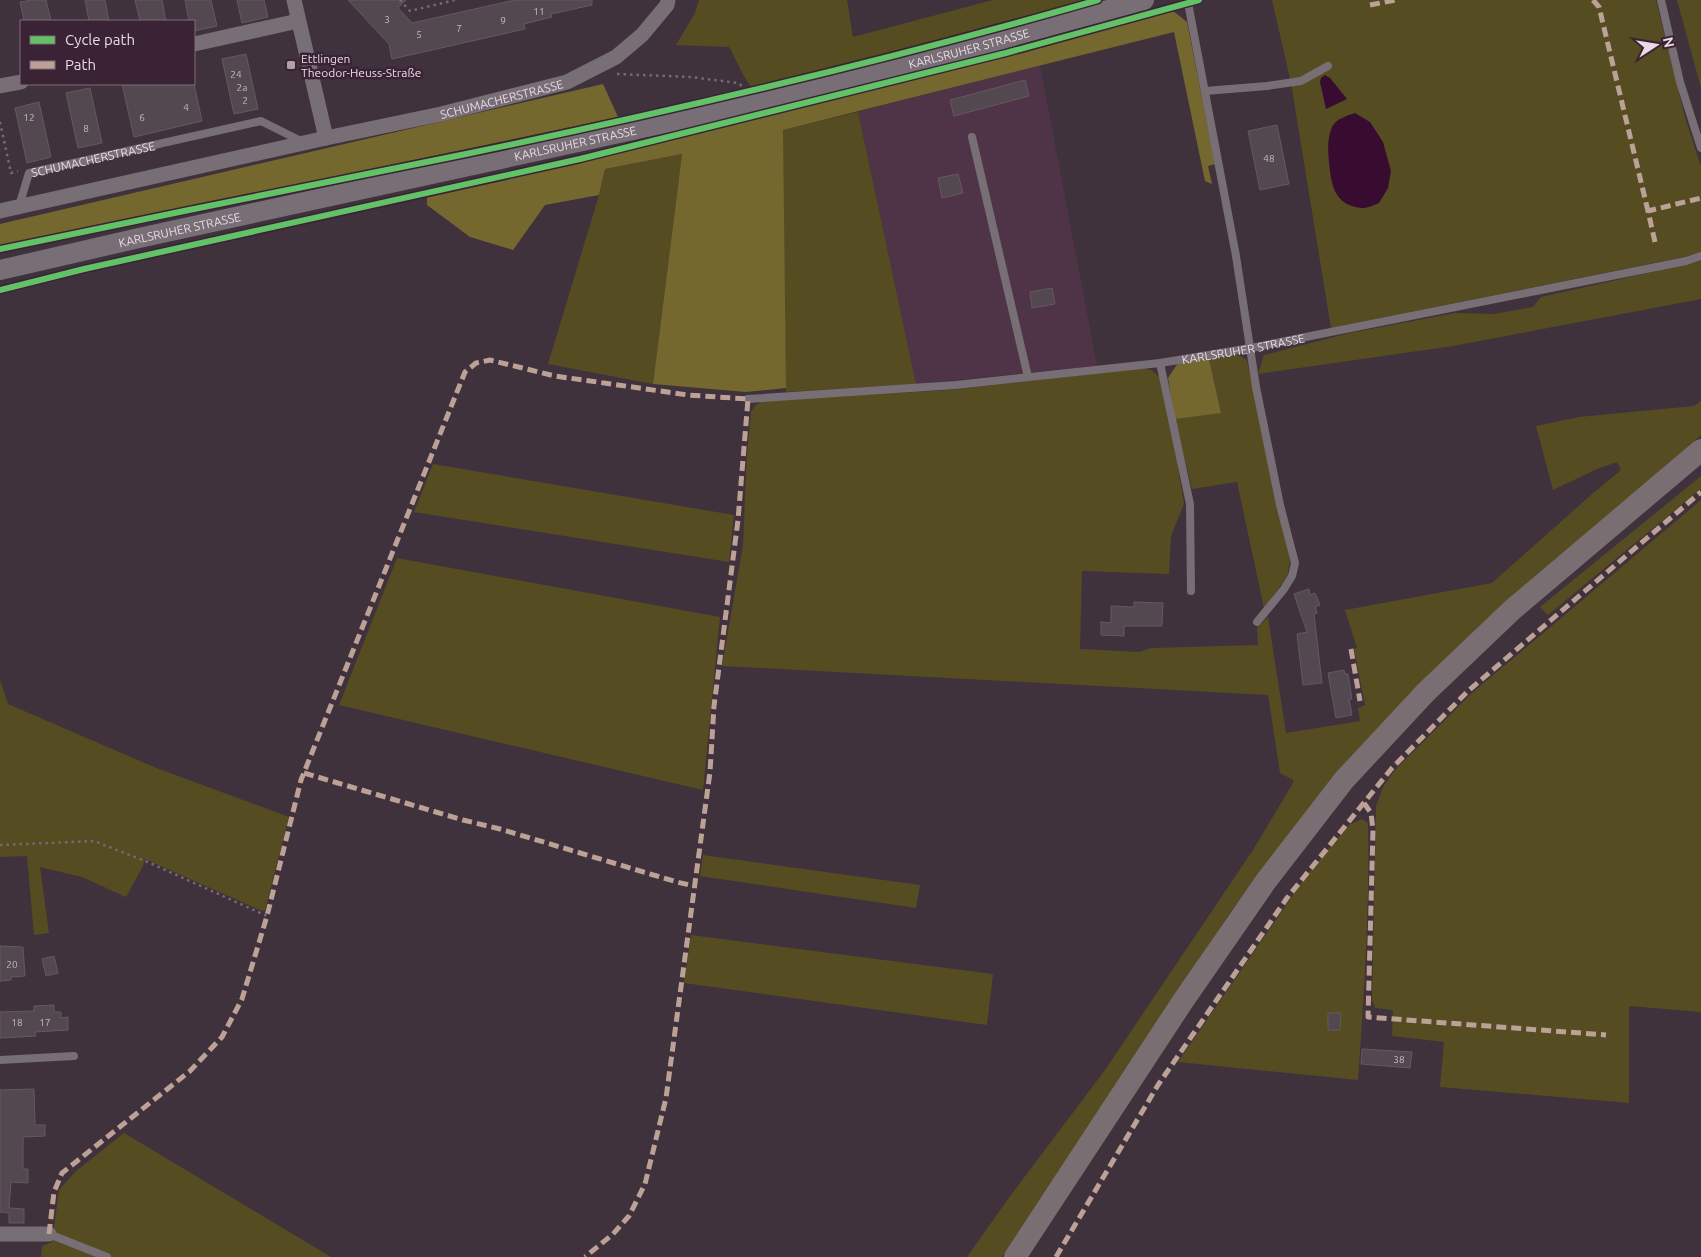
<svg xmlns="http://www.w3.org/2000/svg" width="1701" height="1257" font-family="Ubuntu,sans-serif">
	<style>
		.built { fill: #4f3448 }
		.green { fill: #564c21 }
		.forest { fill: #75682f }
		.water { fill: #380c30 }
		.building { fill: #534850; stroke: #645861 }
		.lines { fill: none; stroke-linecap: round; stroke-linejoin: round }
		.path { stroke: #756a72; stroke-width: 2.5; stroke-dasharray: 2.5 4; stroke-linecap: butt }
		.lane { stroke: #786e76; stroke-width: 8 }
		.street { stroke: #786e76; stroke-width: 15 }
		.secondary { stroke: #786e76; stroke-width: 20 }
		.primary { stroke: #796f72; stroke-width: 22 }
		.quiet { stroke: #bda197; stroke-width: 5; stroke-dasharray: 10 5; stroke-linecap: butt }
		.cycleway-casing { stroke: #3a2335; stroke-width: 9 }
		.cycleway { stroke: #61c268; stroke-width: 6 }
		.poi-dot { fill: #ae9faa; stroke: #3a2335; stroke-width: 2 }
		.labels { text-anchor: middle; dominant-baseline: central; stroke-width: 5; stroke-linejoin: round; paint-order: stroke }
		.number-label { font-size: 10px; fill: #c4b6c0 }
		.street-label { font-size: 12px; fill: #e9dae5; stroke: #3a2335 }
		.poi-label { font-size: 12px; fill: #e9dae5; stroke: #3a2335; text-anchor: start }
	</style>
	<rect width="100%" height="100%" fill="#3f323c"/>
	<!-- built -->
	<polygon class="built" points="1040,65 1097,366 916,384 858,112"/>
	<!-- green -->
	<g class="green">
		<path d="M699,0h148l6,37 140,-37h91l-195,53 -136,35c-10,-9 -16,-28 -24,-41l-53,-2 19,-32z"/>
		<polygon points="1272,0 1656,0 1685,117 1701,167 1701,251 1698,254 1331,328 1291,83"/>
		<polygon points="1677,0 1701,0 1701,88"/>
		<polygon points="858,112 916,384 786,392 782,130"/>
		<polygon points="682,154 653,384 548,364 599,195 605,169"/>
		<polygon points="1701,261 1701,299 1453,346 1258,374 1264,355 1350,333 1455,313 1494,314 1533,307 1541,297"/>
		<polygon points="1236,354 1247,360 1290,561 1287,577 1264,608 1237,482 1192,489 1175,419 1221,412 1209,359"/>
		<polygon points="1143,368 1152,370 1159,377 1177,460 1184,504 1171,536 1169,574 1082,571 1080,649 1139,652 1151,648 1258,645 1257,628 1268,617 1286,733 1360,721 1358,708 1365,705 1354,649 1357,648 1345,610 1492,583 1591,495 1621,470 1617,462 1597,469 1553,490 1536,426 1579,417 1694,406 1701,401 1701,435 1635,493 1312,805 1232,910 1002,1257 967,1257 1008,1199 1105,1070 1253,850 1293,783 1293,780 1280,773 1268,695 722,666 743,545 747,454 751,412 755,406 762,401 950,390"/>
		<polygon points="433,464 734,515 729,562 414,512"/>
		<polygon points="1701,476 1701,489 1698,491 1548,615 1540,607"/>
		<polygon points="1701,500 1701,1012 1629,1006 1629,1103 1440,1087 1444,1042 1392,1036 1393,1010 1375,1008 1372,1000 1376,806 1383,787 1394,771 1472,693"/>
		<polygon points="397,558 720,617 703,790 339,705"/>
		<polygon points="0,680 8,704 154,767 289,817 265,910 262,911 145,859 143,866 126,897 82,877 40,867 49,933 34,935 27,856 0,857"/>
		<path d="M1362,819l6,4c2,85 -4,171 -10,257l-180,-18 128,-186 43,-51z"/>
		<polygon points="703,855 920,885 916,908 700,876"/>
		<polygon points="691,935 993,974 987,1025 684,983"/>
		<polygon points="124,1133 331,1257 41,1257 42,1246 52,1242 59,1190 76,1171"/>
	</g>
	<!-- forest -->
	<g class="forest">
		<path d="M1173,11l14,11 28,142 -7,2 4,18 -7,-3 -31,-149 -391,98 3,258 -40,4 -93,-8 29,-230 -77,15 -6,26 -54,10 -32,45 -43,-13 -43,-32v-9c250,-57 498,-119 746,-185z"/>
		<polygon points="603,84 618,117 0,247 0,224"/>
		<polygon points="1209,359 1221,413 1175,419 1168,378 1178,363"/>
	</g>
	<!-- water -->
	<g class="water">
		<polygon points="1325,75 1330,78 1347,99 1326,109 1320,82 1321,78"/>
		<path d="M1355,113l15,9 13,20 8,29 -3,17 -9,15c-5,2 -13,6 -18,5 -27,-3 -30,-24 -32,-46 -1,-12 -2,-23 3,-35 4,-8 14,-11 23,-14z"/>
	</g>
	<!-- building -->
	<g class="building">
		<polygon points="32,0 46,0 51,21 24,21 20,2"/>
		<polygon points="85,0 105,0 109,21 89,21"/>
		<polygon points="135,0 162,0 166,21 140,21"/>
		<polygon points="185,0 211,0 217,26 194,31 194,21 189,21"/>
		<polygon points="237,0 264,0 268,17 242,23"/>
		<polygon points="348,0 406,0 398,8 412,23 515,0 592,0 592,5 551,14 552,17 524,24 525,29 392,59 389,44"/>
		<polygon points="246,54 258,109 234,114 222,59"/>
		<polygon points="1025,80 1029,96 954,116 950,100"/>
		<polygon points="122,84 194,84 202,121 134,137"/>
		<polygon points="90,88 102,143 78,148 66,93"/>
		<polygon points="39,102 51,157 27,163 15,108"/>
		<polygon points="1277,125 1289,184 1260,190 1248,131"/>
		<polygon points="958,174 963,193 942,198 938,178"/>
		<polygon points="1052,288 1055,304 1032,308 1030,292"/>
		<polygon points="1309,589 1310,595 1315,593 1320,605 1315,607 1317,613 1314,614 1322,683 1303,685 1297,634 1307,632 1294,594"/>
		<polygon points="1134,602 1163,603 1162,626 1124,626 1124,636 1101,635 1101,622 1111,623 1111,606 1134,607"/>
		<polygon points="1344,670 1345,674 1348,674 1352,699 1349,699 1352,715 1336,718 1328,673"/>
		<polygon points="0,946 23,947 25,976 11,977 11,980 0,981"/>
		<polygon points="54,956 58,973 46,976 42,959"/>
		<polygon points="54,1005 54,1012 61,1012 61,1018 68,1017 68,1030 35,1032 36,1036 0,1038 0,1012 34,1011 34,1006"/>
		<polygon points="1328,1013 1341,1013 1340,1030 1328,1030"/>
		<polygon points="1362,1049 1412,1052 1410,1068 1361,1064"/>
		<polygon points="34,1089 35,1125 45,1125 45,1136 23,1137 23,1169 28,1169 28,1183 11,1182 9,1208 24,1209 24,1223 9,1223 9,1213 0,1212 0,1090"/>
	</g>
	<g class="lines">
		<!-- path -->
		<g class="path">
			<polyline points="400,0 410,11 455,0"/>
			<polyline points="617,74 691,77 738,83 746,89"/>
			<polyline points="0,122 11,173 18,171"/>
			<polyline points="0,845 94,841 150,863 267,916"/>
		</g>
		<!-- lane -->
		<g class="lane">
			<polyline points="1661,0 1680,82 1701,148"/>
			<polyline points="1189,8 1236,256 1256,387 1280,505 1295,563 1292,576 1284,589 1257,622"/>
			<polyline points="1205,91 1267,86 1301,81 1328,66"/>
			<polyline points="972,137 1028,377"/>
			<path id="s1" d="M19,206l10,-33 232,-52 42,21"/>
			<polyline points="1160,363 1190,504 1191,591"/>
			<path id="s2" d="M748,399l208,-14 204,-22 91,-15 435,-87 15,-5"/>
			<polyline points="0,1060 74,1056"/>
			<polyline points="49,1234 107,1257"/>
		</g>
		<!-- street -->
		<g class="street">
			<polyline points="294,0 326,138"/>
			<polyline points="194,44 298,21"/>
			<polyline points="0,86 21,82"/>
			<path id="s3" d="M0,211l326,-73 115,-24 126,-32 49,-25 26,-22 25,-30 1,-5"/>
			<polyline points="0,1234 49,1234"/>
		</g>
		<!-- secondary -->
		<path class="secondary" id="s4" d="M0,270l139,-32 613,-134 215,-55 177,-49"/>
		<!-- primary -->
		<polyline class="primary" points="1015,1257 1183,1001 1266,881 1344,780 1426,692 1512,610 1701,450"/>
		<!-- quiet -->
		<g class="quiet">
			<polyline points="1593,0 1599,7 1648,211"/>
			<polyline points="1370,5 1396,0"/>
			<polyline points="1655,242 1648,211 1701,198"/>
			<polyline points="1351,649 1360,701"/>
			<polyline points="304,773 463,820 500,829 677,882 694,886"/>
			<polyline points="1364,803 1371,813 1373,830 1368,1017 1606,1035"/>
			<polyline points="49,1234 54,1192 62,1173 190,1071 222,1037 242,999 267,916 301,780 465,372 476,363 490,360 555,376 688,395 748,399 738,520 714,706 710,772 666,1098 645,1184 629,1216 613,1234 585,1257"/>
			<polyline points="1056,1257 1158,1085 1287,898 1392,768 1468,691 1701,492"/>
		</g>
		<!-- cycleway casing -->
		<g class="cycleway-casing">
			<g id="cycleway">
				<path d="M0,249c155,-33 311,-63 466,-95 212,-44 424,-94 632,-154"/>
				<polyline points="0,290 84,269 580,159 1006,53 1199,0"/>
			</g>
		</g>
		<!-- cycleway -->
		<use href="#cycleway" class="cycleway"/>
	</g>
	<!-- markers -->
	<rect class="poi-dot" x="286" y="60" width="10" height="10" rx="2.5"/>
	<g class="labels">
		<!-- number labels -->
		<g class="number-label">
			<text x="539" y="11">11</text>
			<text x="387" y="19">3</text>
			<text x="503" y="20">9</text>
			<text x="459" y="28">7</text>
			<text x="419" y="34">5</text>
			<text x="236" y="74">24</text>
			<text x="242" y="87">2a</text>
			<text x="245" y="100">2</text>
			<text x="186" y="107">4</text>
			<text x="29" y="117">12</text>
			<text x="142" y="117">6</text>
			<text x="86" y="128">8</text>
			<text x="1269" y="158">48</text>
			<text x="12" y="964">20</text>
			<text x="17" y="1022">18</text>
			<text x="45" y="1022">17</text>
			<text x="1399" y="1059">38</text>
		</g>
		<!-- street labels -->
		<g class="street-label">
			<text stroke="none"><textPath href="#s4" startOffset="994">KARLSRUHER STRASSE</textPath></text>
			<text stroke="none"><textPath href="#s3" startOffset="514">SCHUMACHERSTRASSE</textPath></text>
			<text stroke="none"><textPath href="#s4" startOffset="589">KARLSRUHER STRASSE</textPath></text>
			<text stroke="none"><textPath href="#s1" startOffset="100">SCHUMACHERSTRASSE</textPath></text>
			<text stroke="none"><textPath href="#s4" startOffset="184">KARLSRUHER STRASSE</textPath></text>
			<text stroke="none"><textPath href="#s2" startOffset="498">KARLSRUHER STRASSE</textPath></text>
		</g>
		<!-- poi labels -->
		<g class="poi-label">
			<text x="301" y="58">Ettlingen<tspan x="301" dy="14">Theodor-Heuss-Straße</tspan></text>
		</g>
	</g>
	<!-- legend -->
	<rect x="20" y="20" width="175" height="65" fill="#3a2335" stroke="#806c7b"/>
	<rect x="30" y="36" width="25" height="8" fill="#61c268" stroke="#806c7b"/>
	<text x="65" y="45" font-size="15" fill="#e9dae5">Cycle path</text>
	<rect x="30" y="61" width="25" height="8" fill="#bda197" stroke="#806c7b"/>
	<text x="65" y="70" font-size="15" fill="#e9dae5">Path</text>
	<!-- north arrow -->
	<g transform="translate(1656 45) rotate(78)" stroke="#3a2335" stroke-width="4" paint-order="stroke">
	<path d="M0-4L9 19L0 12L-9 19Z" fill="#e9dae5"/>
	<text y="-8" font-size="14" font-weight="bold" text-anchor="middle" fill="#e9dae5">N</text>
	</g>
</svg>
